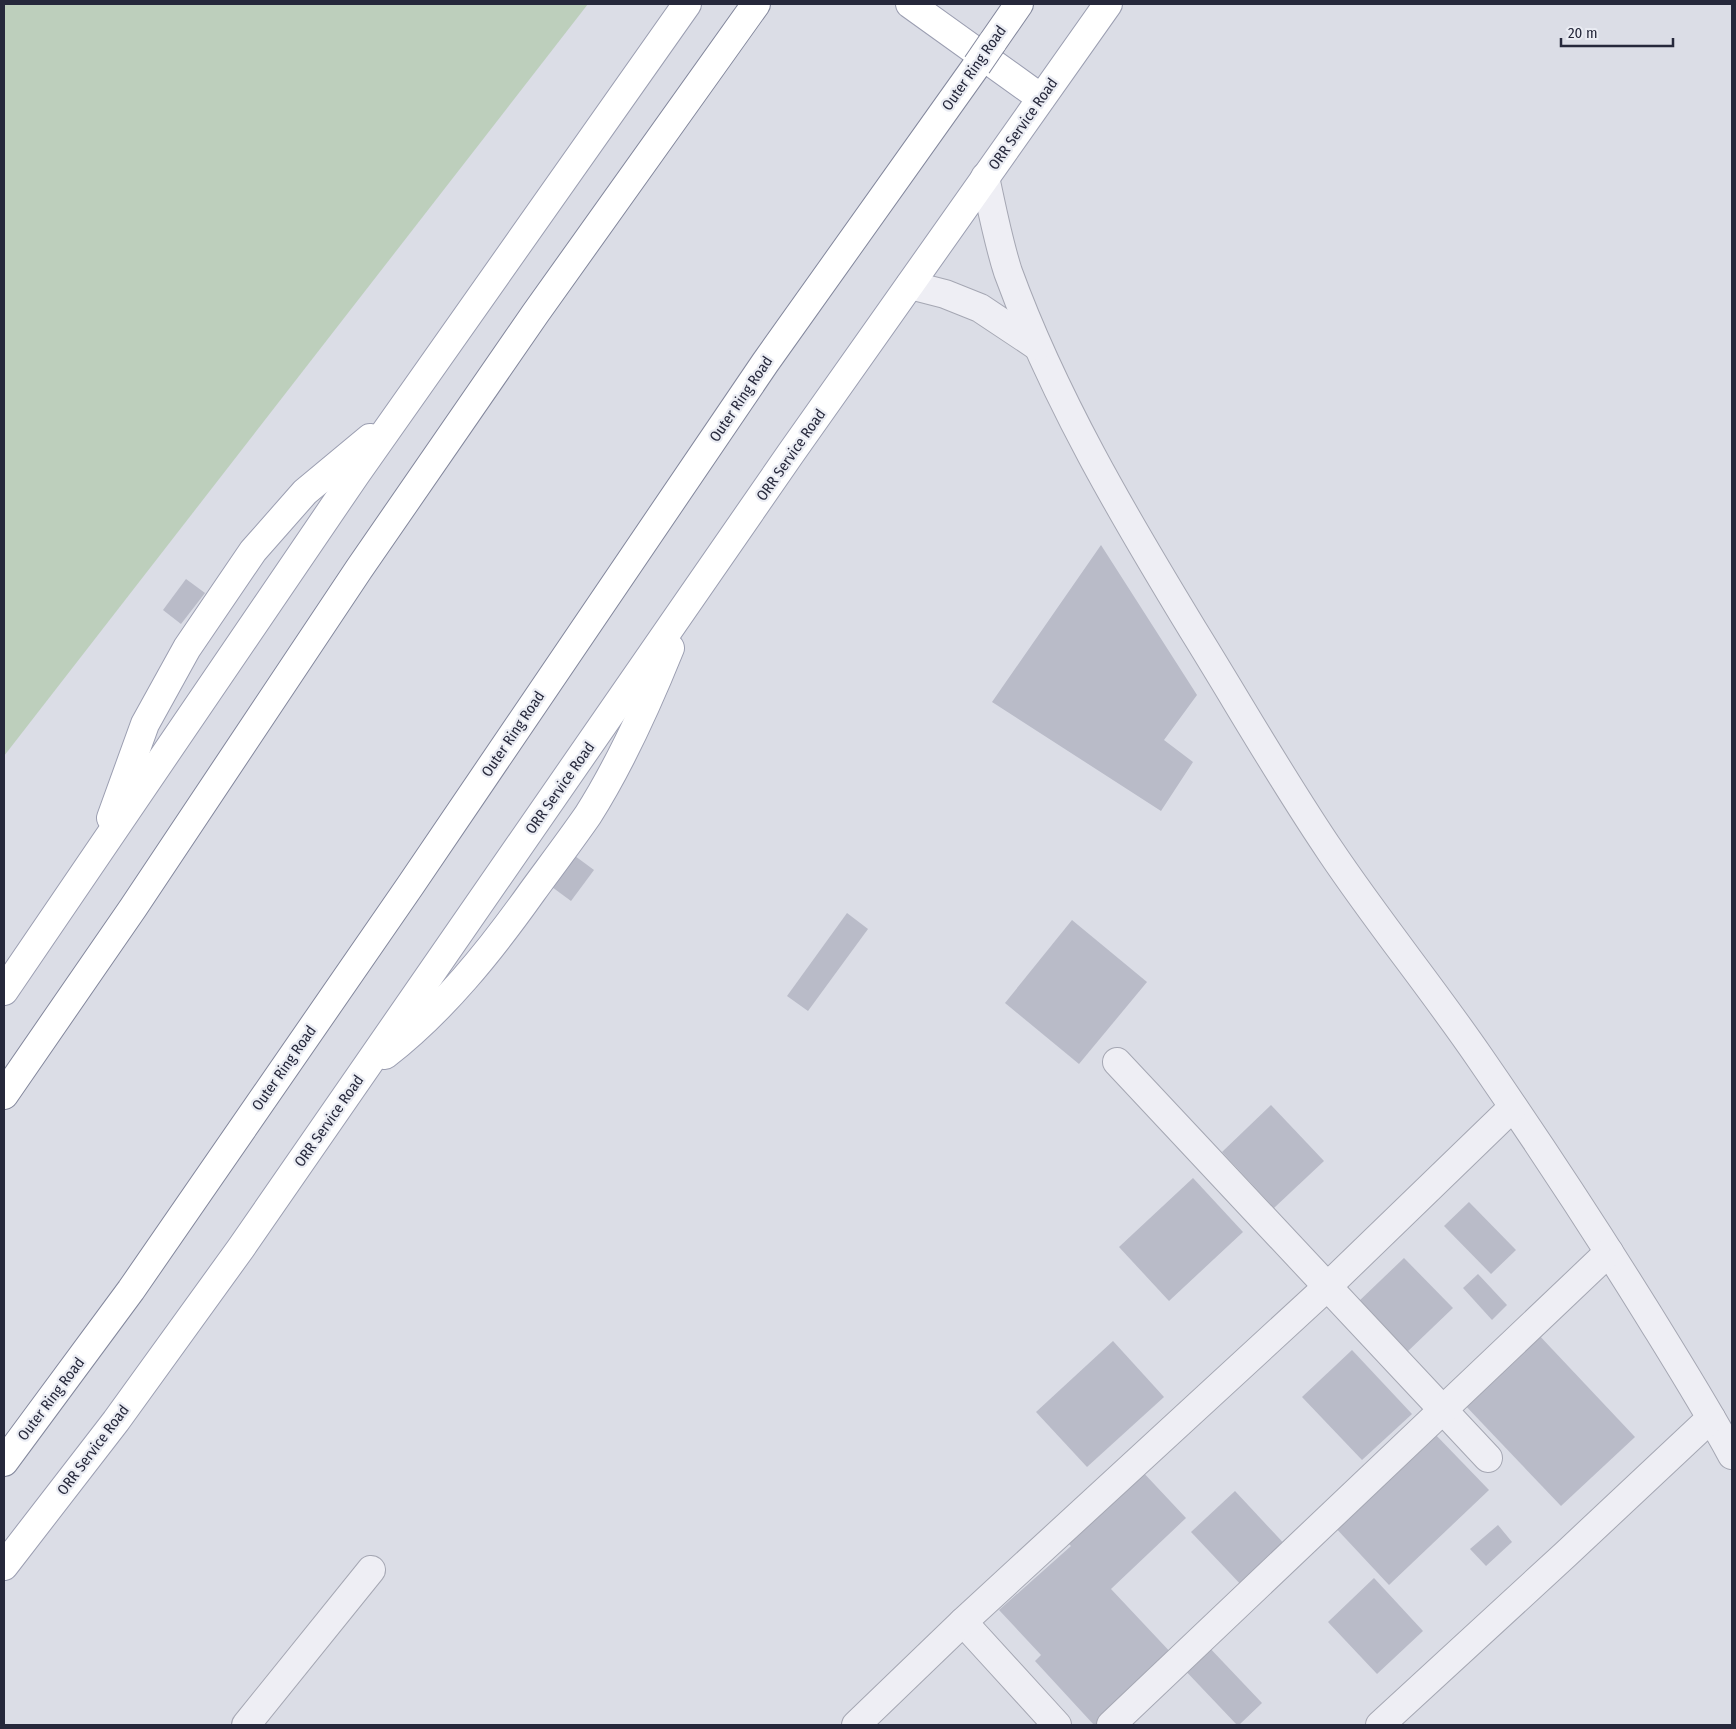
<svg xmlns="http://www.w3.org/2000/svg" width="1736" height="1729" font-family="'Fira Sans Condensed',sans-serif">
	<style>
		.green { fill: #bdcfbc }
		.building { fill: #b9bbc8 }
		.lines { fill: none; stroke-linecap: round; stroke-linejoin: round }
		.street-casing { stroke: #a5a7b3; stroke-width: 30 }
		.primary-casing { stroke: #9b9eb1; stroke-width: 30 }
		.highway-casing { stroke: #83879c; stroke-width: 30 }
		.street { stroke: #eeeef4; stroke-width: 28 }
		.primary { stroke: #fff; stroke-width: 28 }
		.highway { stroke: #fff; stroke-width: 28 }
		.highway-bridge-casing { stroke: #83879c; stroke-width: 30; stroke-linecap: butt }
		.highway-bridge { stroke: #fff; stroke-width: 28 }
		.labels { text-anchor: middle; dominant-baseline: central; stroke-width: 4.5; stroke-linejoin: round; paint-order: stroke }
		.street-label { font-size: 15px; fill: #26283b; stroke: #eaecf3 }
	</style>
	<rect width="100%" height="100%" fill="#dbdde6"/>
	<!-- green -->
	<polygon class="green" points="4,4 588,4 4,756"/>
	<!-- building -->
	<g class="building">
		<polygon points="1101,545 1197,695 1164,740 1193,762 1161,811 992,702"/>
		<polygon points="186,579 205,593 181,624 163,610"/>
		<polygon points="575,856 594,870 571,901 552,887"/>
		<polygon points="847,913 868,929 808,1011 787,996"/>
		<polygon points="1072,920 1147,982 1079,1064 1005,1003"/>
		<polygon points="1271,1105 1324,1161 1274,1208 1222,1152"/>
		<polygon points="1193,1178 1243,1232 1169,1301 1119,1247"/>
		<polygon points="1469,1202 1516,1250 1491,1274 1444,1226"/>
		<polygon points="1404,1258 1453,1308 1406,1353 1357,1303"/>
		<polygon points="1478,1274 1507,1305 1492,1320 1463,1288"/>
		<polygon points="1536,1332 1635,1437 1561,1506 1462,1402"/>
		<polygon points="1113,1341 1164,1397 1087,1467 1036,1412"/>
		<polygon points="1352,1350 1412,1414 1362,1460 1302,1397"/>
		<polygon points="1432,1431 1489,1490 1389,1585 1332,1524"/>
		<polygon points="1140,1469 1186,1518 1111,1589 1174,1656 1101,1725 1094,1725 1035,1661 1041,1655 999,1610 1071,1546 1064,1539"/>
		<polygon points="1235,1491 1289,1549 1245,1589 1191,1532"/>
		<polygon points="1498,1525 1512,1542 1486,1566 1470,1549"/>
		<polygon points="1374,1578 1423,1631 1377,1674 1328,1622"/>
		<polygon points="1205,1643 1262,1703 1239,1725 1237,1725 1181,1666"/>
	</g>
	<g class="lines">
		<!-- street casing -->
		<g class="street-casing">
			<g id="street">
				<path d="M985,177c7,32 13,64 23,95 46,126 115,243 185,358 46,74 89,150 138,222 47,70 101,136 149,206 58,84 114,169 168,256 29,47 58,93 84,141"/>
				<polyline points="910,285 945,294 980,308 1037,346"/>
				<polyline points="1117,1062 1488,1458"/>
				<polyline points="963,1622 1057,1725"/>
				<polyline points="246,1725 371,1570"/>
				<polyline points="856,1725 963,1622 1327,1287 1513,1107"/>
				<polyline points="1111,1725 1609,1252"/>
				<polyline points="1380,1725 1566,1554 1711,1418"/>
			</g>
		</g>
		<!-- primary casing -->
		<g class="primary-casing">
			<g id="primary">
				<polyline points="910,4 1041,98"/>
				<polyline points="111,818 145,724 187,648 253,551 305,492 370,438"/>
				<polyline points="4,991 356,474 687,4"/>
				<path d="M385,1055c58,-45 105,-104 147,-163 19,-26 38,-51 56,-77 33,-52 59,-110 82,-167"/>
				<polyline points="4,1566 116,1421 241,1248 791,453 1108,4"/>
			</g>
		</g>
		<!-- highway casing -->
		<g class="highway-casing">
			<g id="highway">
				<polyline points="992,43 1019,4"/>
				<polyline points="4,1095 133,908 359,569 535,314 756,4"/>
				<polyline points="4,1462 131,1290 410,886 765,363 977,65"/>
			</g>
		</g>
		<!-- street -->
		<use href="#street" class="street"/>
		<!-- primary -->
		<use href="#primary" class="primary"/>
		<!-- highway -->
		<use href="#highway" class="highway"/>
		<!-- highway-bridge casing -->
		<g class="highway-bridge-casing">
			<polyline id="highway-bridge" points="977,65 992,43"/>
		</g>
		<!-- highway-bridge -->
		<use href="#highway-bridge" class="highway-bridge"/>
	</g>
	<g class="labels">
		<!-- street labels -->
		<g class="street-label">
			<text transform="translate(974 68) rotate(-55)">Outer Ring Road</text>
			<text transform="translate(1023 124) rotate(-55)">ORR Service Road</text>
			<text transform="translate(741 399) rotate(-56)">Outer Ring Road</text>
			<text transform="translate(791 455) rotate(-55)">ORR Service Road</text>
			<text transform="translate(513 734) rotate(-56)">Outer Ring Road</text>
			<text transform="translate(560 788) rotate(-55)">ORR Service Road</text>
			<text transform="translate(284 1068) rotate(-55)">Outer Ring Road</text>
			<text transform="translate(329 1121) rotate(-55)">ORR Service Road</text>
			<text transform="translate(51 1399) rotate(-53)">Outer Ring Road</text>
			<text transform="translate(93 1450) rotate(-53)">ORR Service Road</text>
		</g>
	</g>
	<!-- border -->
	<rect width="1736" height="1729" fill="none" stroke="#26283b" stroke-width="10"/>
	<!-- scale -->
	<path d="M1561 38v8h112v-8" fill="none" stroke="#26283b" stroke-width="2.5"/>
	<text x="1568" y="38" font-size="15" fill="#26283b" stroke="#eaecf3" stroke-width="4" paint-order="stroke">20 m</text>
</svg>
